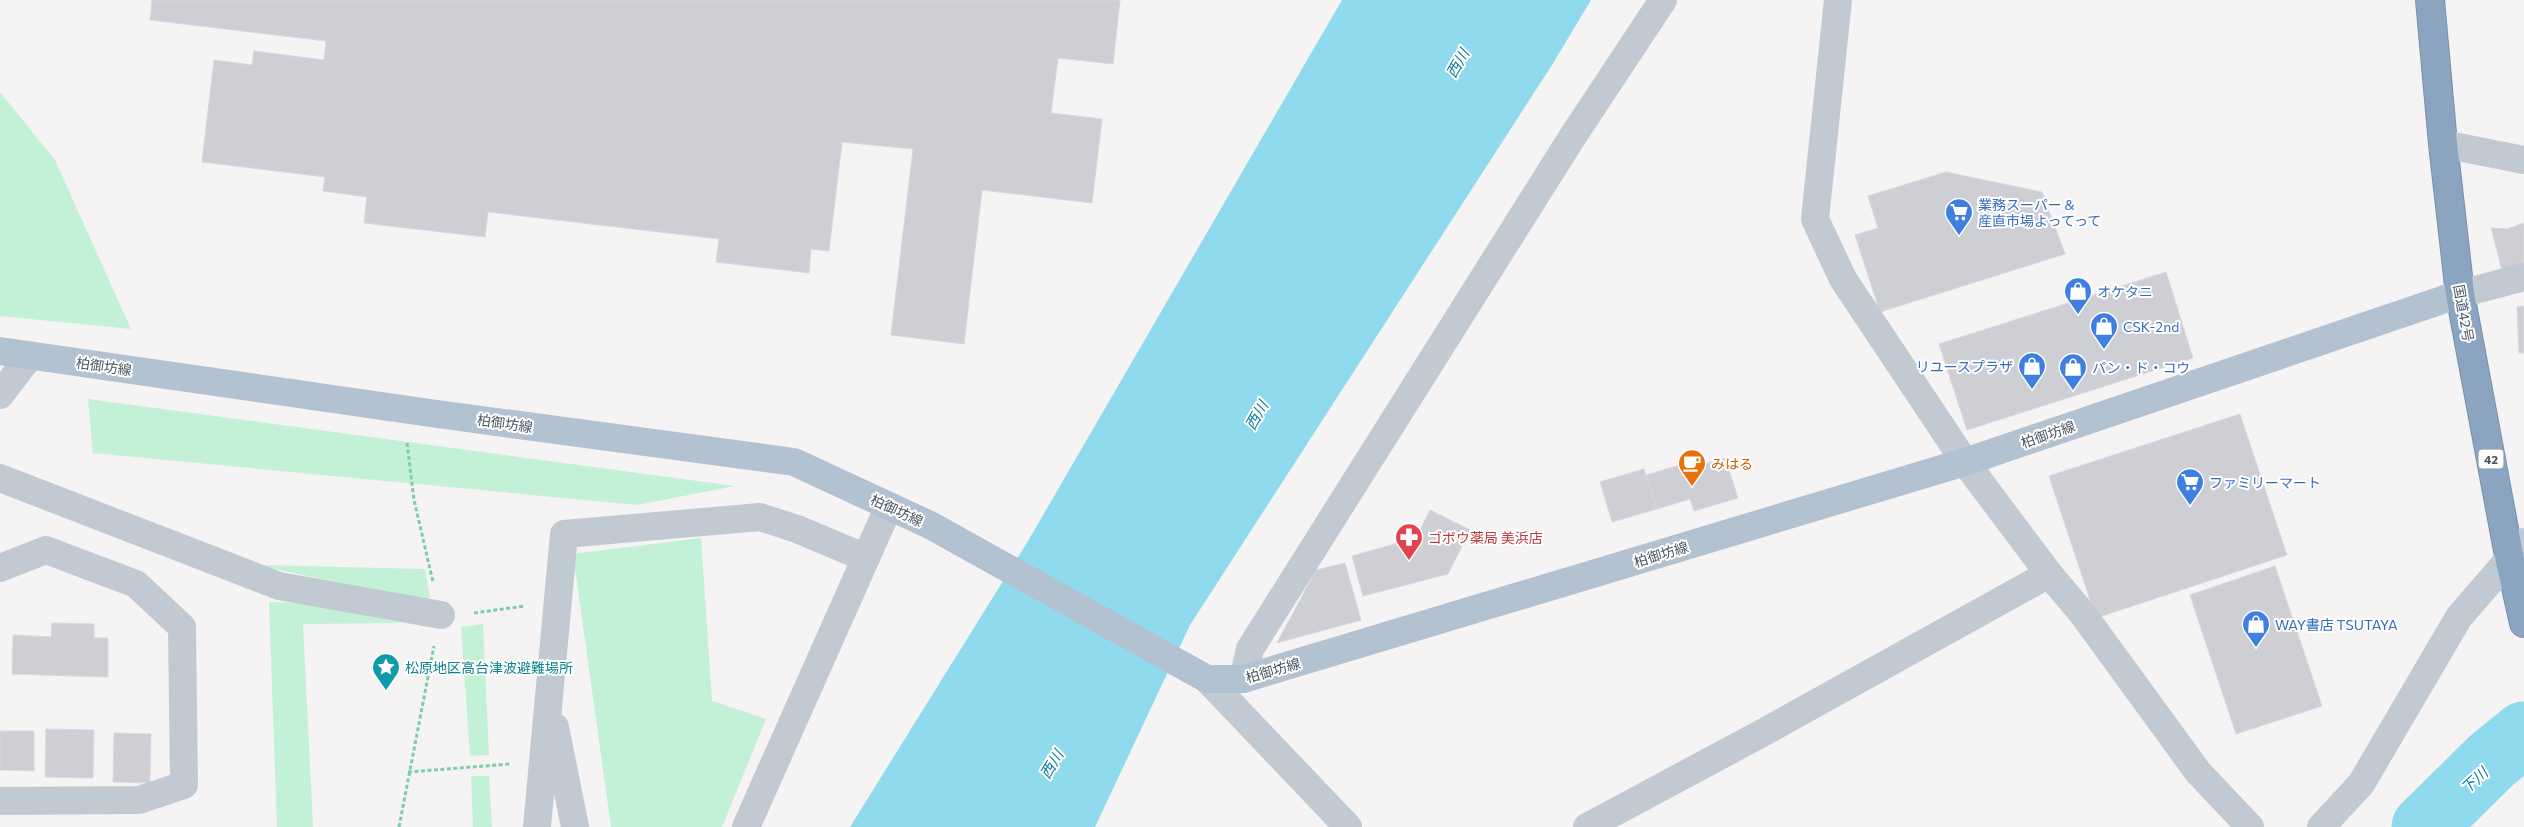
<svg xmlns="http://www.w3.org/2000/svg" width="2524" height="827" font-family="Commissioner,'Noto Sans JP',sans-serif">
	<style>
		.green { fill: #c3f1d5 }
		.water { fill: #90daee }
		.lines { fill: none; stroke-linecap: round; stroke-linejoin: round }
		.river { stroke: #90daee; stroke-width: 65 }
		.building { fill: #cdcfd5; stroke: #d7d9de }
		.highway-casing { stroke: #7690ad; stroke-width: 30 }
		.path { stroke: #7ad0a6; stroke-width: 3; stroke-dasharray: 4 2.5; stroke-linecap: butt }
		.minor { stroke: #c1cad2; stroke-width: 28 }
		.major { stroke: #b3c2d1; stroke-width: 28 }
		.highway { stroke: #8ba5c1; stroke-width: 28 }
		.labels { text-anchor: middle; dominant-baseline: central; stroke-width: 4; stroke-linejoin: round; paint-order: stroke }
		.shield { fill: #fff; stroke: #808990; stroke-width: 1 }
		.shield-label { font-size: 12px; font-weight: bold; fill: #4a5661 }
		.shop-label { font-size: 14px; fill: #366cbe; stroke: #fff; text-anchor: start }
		.street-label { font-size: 14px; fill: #4a5661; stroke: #fff }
		.food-label { font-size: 14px; fill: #c56008; stroke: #fff; text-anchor: start }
		.health-label { font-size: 14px; fill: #be3a42; stroke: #fff; text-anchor: start }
		.culture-label { font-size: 14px; fill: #0d838f; stroke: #fff; text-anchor: start }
		.water-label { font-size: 15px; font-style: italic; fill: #0c7c9b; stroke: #fff }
	</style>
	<rect width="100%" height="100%" fill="#f5f3f3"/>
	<!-- green -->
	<g class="green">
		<polygon points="0,92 55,160 131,329 0,316"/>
		<polygon points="88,399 735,486 637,505 93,453"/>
		<polygon points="701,538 712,701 766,719 722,827 611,827 573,554"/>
		<polygon points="259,565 425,569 430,598 401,597"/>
		<polygon points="269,602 304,603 403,623 303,624 313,827 277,827"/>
		<polygon points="483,624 489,755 470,756 461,627"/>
		<polygon points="471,776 489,776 492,827 473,827"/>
	</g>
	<!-- water -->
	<polygon class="water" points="1342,0 1591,0 1552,65 1190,625 1095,827 850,827 1028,541"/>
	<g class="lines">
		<!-- river -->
		<polyline class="river" points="2424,827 2492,760 2524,734"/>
	</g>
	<!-- building -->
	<g class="building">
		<polygon points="152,0 1120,0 1113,64 1058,58 1051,113 1102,119 1092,203 982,190 964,344 891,335 913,149 842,142 829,251 811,249 809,273 716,262 719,239 488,212 485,237 364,223 367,197 323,191 325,177 202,162 214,60 252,65 254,51 324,60 326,41 150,20"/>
		<polygon points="1946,172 2042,192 2065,254 1880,312 1855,235 1878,228 1868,196"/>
		<polygon points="2524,223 2524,267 2503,274 2491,228 2507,229"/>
		<polygon points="2166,272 2193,358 1967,430 1939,344"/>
		<polygon points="2524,306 2524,353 2519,353 2517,307"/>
		<polygon points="2240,414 2287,555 2096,618 2049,476"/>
		<polygon points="1725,458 1738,498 1694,511 1690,499 1657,509 1646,475 1690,462 1691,468"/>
		<polygon points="1644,469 1657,509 1612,522 1600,482"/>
		<polygon points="1430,510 1470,530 1448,574 1363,596 1352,556 1416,538"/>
		<polygon points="1345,563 1361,620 1277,643 1316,570"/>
		<polygon points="2275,566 2322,706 2236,734 2190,595"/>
		<polygon points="52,623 94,624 94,638 108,638 108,677 12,674 13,635 51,637"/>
		<polygon points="46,729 94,730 93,778 45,777"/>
		<polygon points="0,731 34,731 34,771 0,770"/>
		<polygon points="114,733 151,734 150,783 113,782"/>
	</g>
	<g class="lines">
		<!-- highway casing -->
		<g class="highway-casing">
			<polyline id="highway" points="2430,0 2443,144 2460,294 2510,561 2524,623"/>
		</g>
		<!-- path -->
		<g class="path">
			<polyline points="407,443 414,500 433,582"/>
			<polyline points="474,613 525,606"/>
			<polyline points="408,772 510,764"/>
			<polyline points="399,827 434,646"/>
		</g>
		<!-- minor -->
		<g class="minor">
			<polyline points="1838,0 1815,219 1843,279 1965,462 2049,574 2082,613 2198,772 2250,827"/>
			<polyline points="2443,144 2524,160"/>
			<polyline points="2460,294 2524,277"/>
			<polyline points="0,395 30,356"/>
			<polyline points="0,478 279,586 441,615"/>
			<polyline points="0,568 46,550 136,584 182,627 184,785 139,800 0,801"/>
			<polyline points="1207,679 1348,827"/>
			<polyline points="1243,679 1250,649 1573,136 1663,0"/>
			<polyline points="555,727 575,827"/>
			<polyline points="537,827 564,534 760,517 797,529 866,558"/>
			<polyline points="746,827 889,506"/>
			<polyline points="1587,827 1766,731 2049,574"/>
			<polyline points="2321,827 2361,784 2459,617 2524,542"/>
		</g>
		<!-- major -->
		<polyline class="major" points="0,351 430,413 794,462 930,525 1207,679 1243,679 1965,462 2460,294"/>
		<!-- highway -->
		<use href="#highway" class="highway"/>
	</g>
	<!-- icons -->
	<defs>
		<g id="supermarket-pin" transform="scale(1.4375)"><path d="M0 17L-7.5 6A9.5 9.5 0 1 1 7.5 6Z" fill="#3f7fe0" stroke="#fff"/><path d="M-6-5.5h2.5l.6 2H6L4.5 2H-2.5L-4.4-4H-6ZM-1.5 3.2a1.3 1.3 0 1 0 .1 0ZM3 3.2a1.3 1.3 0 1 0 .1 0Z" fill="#fff"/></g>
		<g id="shop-pin" transform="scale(1.4375)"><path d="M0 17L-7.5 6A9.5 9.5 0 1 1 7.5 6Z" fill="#3f7fe0" stroke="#fff"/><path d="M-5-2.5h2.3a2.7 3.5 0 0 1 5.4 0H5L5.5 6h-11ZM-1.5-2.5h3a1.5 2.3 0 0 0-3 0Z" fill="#fff"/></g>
		<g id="cafe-pin" transform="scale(1.4375)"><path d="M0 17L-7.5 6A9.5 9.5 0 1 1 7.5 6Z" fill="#e8710a" stroke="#fff"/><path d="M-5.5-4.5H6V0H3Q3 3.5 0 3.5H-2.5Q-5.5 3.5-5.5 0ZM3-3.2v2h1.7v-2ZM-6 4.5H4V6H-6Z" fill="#fff"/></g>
		<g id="pharmacy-pin" transform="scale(1.4375)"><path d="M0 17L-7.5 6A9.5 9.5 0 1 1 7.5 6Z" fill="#e0444e" stroke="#fff"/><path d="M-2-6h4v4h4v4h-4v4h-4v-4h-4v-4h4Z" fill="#fff"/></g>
		<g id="sight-pin" transform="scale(1.4375)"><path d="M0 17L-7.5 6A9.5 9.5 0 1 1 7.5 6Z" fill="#0f9aa8" stroke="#fff"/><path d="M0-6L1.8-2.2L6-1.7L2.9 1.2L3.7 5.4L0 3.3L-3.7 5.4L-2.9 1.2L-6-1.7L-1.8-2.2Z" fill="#fff"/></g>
	</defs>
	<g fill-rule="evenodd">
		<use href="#supermarket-pin" x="1959" y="212"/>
		<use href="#shop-pin" x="2078" y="291"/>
		<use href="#shop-pin" x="2104" y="326"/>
		<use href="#shop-pin" x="2032" y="366"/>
		<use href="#shop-pin" x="2073" y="367"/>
		<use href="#cafe-pin" x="1692" y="463"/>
		<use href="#supermarket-pin" x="2190" y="482"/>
		<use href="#pharmacy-pin" x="1409" y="537"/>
		<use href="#shop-pin" x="2256" y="624"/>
		<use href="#sight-pin" x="386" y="667"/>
	</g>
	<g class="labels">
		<!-- shield labels -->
		<rect class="shield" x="2478.5" y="449.5" width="25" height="19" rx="4"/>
		<g class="shield-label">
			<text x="2491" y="459">42</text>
		</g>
		<!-- shop labels -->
		<g class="shop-label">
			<text x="1978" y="204">業務スーパー &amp;<tspan x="1978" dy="16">産直市場よってって</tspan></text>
			<text x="2097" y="291">オケタニ</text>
			<text x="2123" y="326">CSK-2nd</text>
			<text x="2013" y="366" text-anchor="end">リユースプラザ</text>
			<text x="2092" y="367">パン・ド・コウ</text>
			<text x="2209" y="482">ファミリーマート</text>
			<text x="2275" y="624">WAY書店 TSUTAYA</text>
		</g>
		<!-- street labels -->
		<g class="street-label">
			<text transform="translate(2464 313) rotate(80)">国道42号</text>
			<text transform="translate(104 366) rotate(8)">柏御坊線</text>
			<text transform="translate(505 423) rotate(8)">柏御坊線</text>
			<text transform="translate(2048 434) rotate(-19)">柏御坊線</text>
			<text transform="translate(897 510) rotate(25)">柏御坊線</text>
			<text transform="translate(1661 554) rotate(-17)">柏御坊線</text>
			<text transform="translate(1273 670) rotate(-16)">柏御坊線</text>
		</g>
		<!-- food labels -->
		<g class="food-label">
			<text x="1711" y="463">みはる</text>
		</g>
		<!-- health labels -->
		<g class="health-label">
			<text x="1428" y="537">ゴボウ薬局 美浜店</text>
		</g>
		<!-- culture labels -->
		<g class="culture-label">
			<text x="405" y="667">松原地区高台津波避難場所</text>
		</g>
		<!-- water labels -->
		<g class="water-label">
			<text transform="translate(1457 63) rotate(-60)">西川</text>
			<text transform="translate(1256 415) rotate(-60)">西川</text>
			<text transform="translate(1051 764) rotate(-59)">西川</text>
			<text transform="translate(2474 780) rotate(-43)">下川</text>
		</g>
	</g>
</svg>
